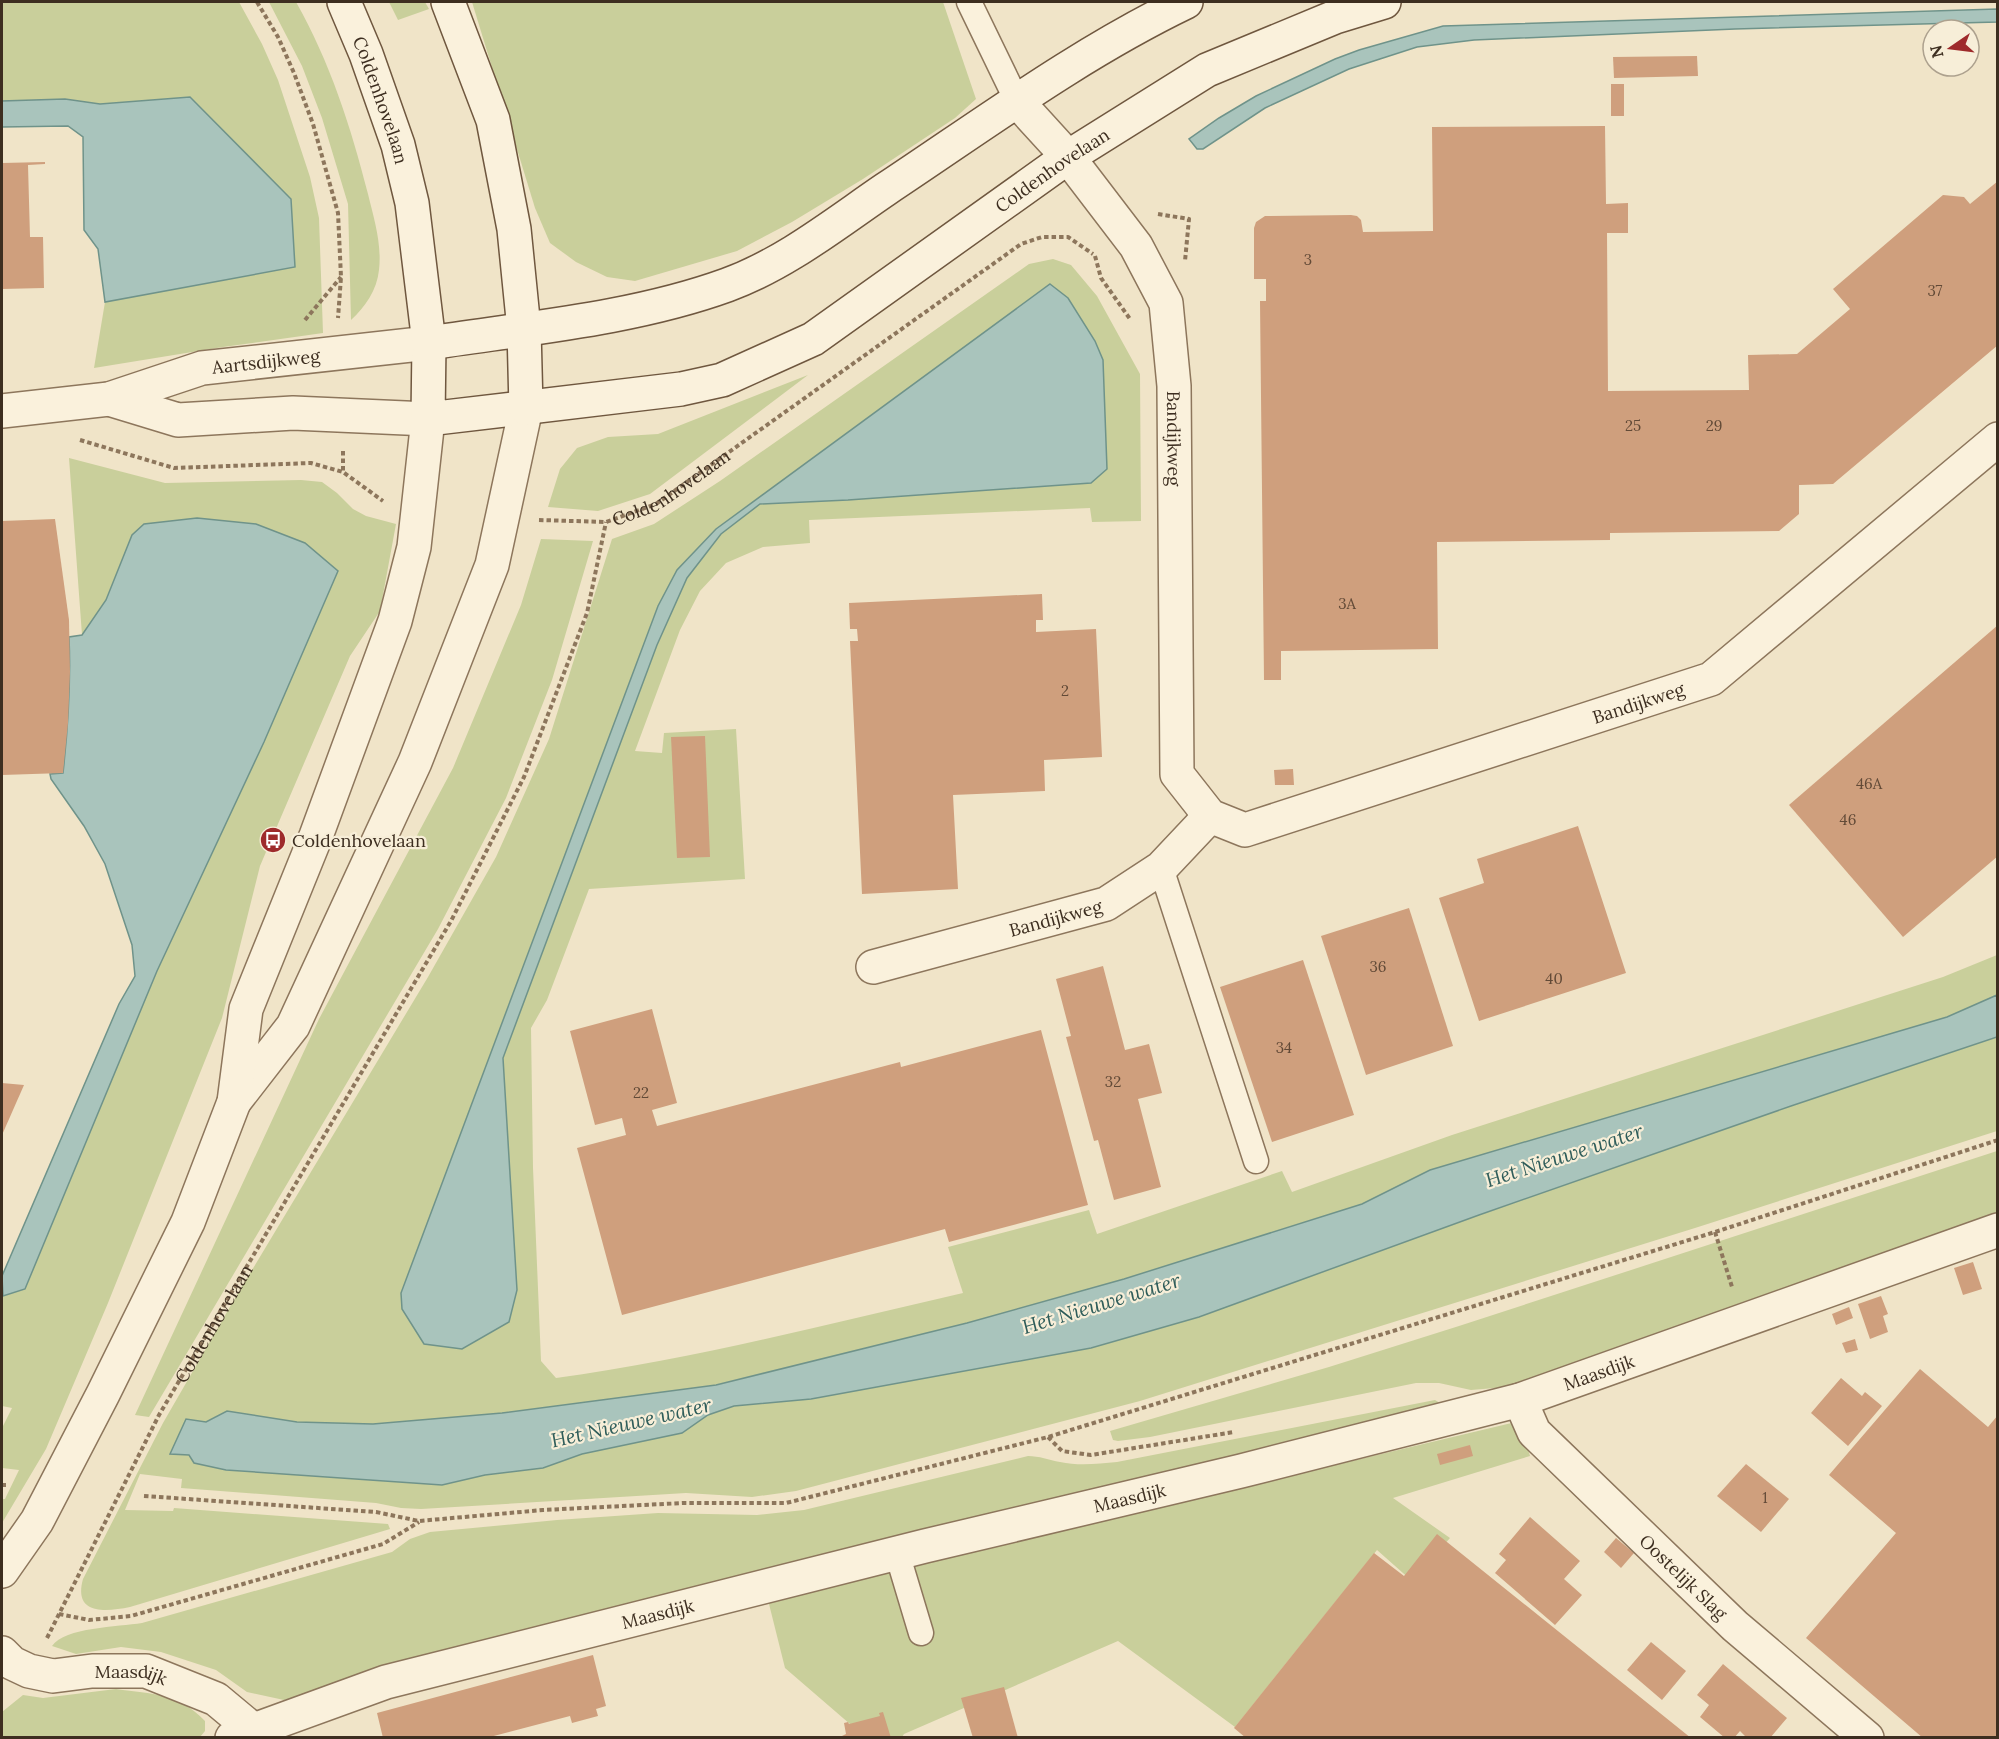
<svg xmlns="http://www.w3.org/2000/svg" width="1999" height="1739" font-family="Lora,serif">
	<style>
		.green { fill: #c9cf9b; fill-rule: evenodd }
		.water { fill: #a9c4bc; stroke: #6f938a; stroke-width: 1.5 }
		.building { fill: #cf9f7d }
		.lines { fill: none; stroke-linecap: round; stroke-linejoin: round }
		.service-casing { stroke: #8d765c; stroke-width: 27 }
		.minor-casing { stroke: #8d765c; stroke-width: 36 }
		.tertiary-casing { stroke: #8d765c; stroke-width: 36 }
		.secondary-casing { stroke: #6f573f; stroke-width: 36 }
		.path { stroke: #8d765c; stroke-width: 4; stroke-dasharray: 4.5 3; stroke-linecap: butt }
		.service { stroke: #faf1dc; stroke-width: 24 }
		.minor { stroke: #faf1dc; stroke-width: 33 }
		.tertiary { stroke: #faf1dc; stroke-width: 33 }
		.secondary { stroke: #faf1dc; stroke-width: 33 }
		.labels { text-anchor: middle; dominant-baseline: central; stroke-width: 4.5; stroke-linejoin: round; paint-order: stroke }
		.number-label { font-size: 15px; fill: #624a37 }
		.street-label { font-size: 18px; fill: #3d2e20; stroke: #f7eed8 }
		.poi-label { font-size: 18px; fill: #3d2e20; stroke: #f7eed8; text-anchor: start }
		.water-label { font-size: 20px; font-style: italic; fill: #2f5d5a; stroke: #f7eed8 }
	</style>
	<rect width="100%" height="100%" fill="#f0e4c8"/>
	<!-- green -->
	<g class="green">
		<polygon points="2,2 239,2 262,44 278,80 310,177 319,218 323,333 223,347 94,368 105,302 295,267 189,97 100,104 65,99 2,101"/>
		<path d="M269,2h27c34,60 55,125 72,192 6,25 14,50 11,76 -2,20 -14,37 -28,50l-3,-116 -26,-86 -20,-52z"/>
		<polygon points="389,2 425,2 429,9 398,20"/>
		<polygon points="472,2 943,2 976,99 955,118 863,179 792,222 737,251 635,281 607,277 576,262 550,243 535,208"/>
		<path d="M1053,259l18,6 26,31 43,78 1,147 -49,1 -2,-14 -281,12 1,23 -47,4 -37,16 -26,28 -20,39 -45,121 27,2 2,-20 72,-4 9,150 -156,10 -42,111 -16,28 2,140 8,193 15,17c138,-19 272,-54 407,-85l-15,-46 141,-37 8,24 185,-63 10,21 160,-57 491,-158 54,-22v40l-50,22 -517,153 -68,34 -238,75 -157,44 -252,62 -213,28 -129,11 -76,-2 -70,-11 -21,11 -35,32 18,1 5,8 32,7 216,15 43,-10 58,-7 39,-14 100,-21 26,-18 26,-9 77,-7 280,-51 108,-31 280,-102 312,-109 206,-69v94l-302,97 -555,173 -344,90 -44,6 -66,-4 -265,16 -20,-1 -25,-5 -195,-15 1,-9 -42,-5 -15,36 48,1 1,-3 214,16 2,5 -260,78c-25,5 -57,8 -47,-28l80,-156 68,-118 197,-328 68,-120 53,-118 63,-200 42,-15 66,-43 309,-217zM1050,284l41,199 -243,17 -88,4 -39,30 -34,44 -30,67 -154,413 14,232 -116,3 257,-687 19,-36 39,-41z"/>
		<polygon points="808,375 650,494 598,511 548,507 560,469 577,448 608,437 658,434"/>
		<polygon points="69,458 165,483 301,480 322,482 337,493 353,509 366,516 396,524 380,611 350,656 260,866 222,1018 108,1303 46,1449 2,1523 2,1499 5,1499 19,1470 2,1468 2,1428 12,1408 2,1406 2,1302 3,1296 25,1289 157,971 264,742 132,535 106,600 82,635"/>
		<polygon points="541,539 593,541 552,680 506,798 438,929 149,1417 135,1415 319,1019 453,768 521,605"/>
		<polygon points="1997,1151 1997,1215 1519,1386 1471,1390 1439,1383 1416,1383 1150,1437 1118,1441 1113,1440 1110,1431 1329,1367 1459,1326"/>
		<path d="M1435,1400l8,5 -1159,295 -37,-8 -31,-22 -55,-18 -40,-5 -45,7 -24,-8c13,-19 66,-19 90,-23l250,-71 18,-13 20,-7 127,-12 101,-7 99,2 47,-5 224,-54c11,0 21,4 32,6 18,4 38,2 57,0z"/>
		<polygon points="1520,1421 1530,1456 1393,1498 1450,1538 1412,1581 1377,1550 1235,1727 1118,1641 904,1734 902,1737 865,1737 785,1668 768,1600"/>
		<path d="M116,1689c37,5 62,4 89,32v10l-5,6 -198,1v-26l21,-17 20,3z"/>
	</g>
	<!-- water -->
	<g class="water">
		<polygon points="1997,9 1997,22 1735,29 1474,40 1417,47 1349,69 1265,108 1203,149 1197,149 1189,139 1219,118 1256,96 1335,59 1359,50 1443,26"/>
		<polygon points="190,97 291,199 295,267 105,302 98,249 84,230 83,137 68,126 2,127 2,101 65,99 100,104"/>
		<polygon points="1050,284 1068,298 1095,341 1103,360 1107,469 1091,483 848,500 760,504 721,534 687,578 657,645 503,1058 517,1290 509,1322 462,1349 424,1344 402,1309 401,1293 658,606 677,570 716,529"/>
		<path d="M197,518l59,6 49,19 33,28 -74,171 -107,229 -132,318 -22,7 -1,-20 117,-272 16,-28 -3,-31 -27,-81 -21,-38 -33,-47 -1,-5 13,-1c5,-45 8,-90 6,-136l13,-2 24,-35 26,-65 12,-11z"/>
		<polygon points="1997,995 1997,1037 1791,1106 1479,1215 1199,1317 1091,1348 811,1399 734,1406 708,1415 682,1433 582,1454 543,1468 485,1475 442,1485 226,1470 194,1463 189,1455 170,1454 186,1419 206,1422 227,1411 297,1422 373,1424 502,1413 716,1385 967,1323 1124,1279 1362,1204 1430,1170 1947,1017"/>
	</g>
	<!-- building -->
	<g class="building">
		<polygon points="1697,56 1698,76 1614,78 1613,57"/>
		<rect x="1611" y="84" width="13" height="32"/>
		<polygon points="1605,126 1606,204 1628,203 1628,233 1607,233 1608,391 1749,390 1748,355 1797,354 1850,309 1833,289 1943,195 1964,197 1970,204 1998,181 1998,345 1833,484 1799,485 1799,514 1779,531 1610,533 1610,540 1437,542 1438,649 1281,651 1281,680 1264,680 1260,301 1266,301 1266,279 1254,279 1254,228 1256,222 1265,216 1351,215 1357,216 1361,220 1363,232 1433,231 1432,127"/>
		<polygon points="45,162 45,164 28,165 30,237 43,237 44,288 2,289 2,163"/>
		<polygon points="55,519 69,620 70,672 68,723 63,773 2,775 2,521"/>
		<polygon points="1042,594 1043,620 1036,620 1036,632 1096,629 1102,757 1044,760 1045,791 953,795 958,889 862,894 850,641 858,641 857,629 850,629 849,603"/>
		<polygon points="1998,625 1998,856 1903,937 1789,805"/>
		<polygon points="705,736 710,857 677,858 671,737"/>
		<polygon points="1293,769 1294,785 1275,785 1274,770"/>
		<polygon points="1578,826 1626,973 1479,1021 1439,898 1484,883 1477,859"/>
		<polygon points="1409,908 1453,1046 1366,1075 1321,936"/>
		<polygon points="1303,960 1354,1115 1272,1142 1220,987"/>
		<polygon points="1103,966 1125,1050 1149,1044 1162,1093 1138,1099 1161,1187 1114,1200 1098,1140 1094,1141 1066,1037 1071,1036 1056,979"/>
		<polygon points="652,1009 677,1103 652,1110 657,1126 900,1062 901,1067 1041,1030 1088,1205 949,1242 945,1229 622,1315 577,1148 626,1135 622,1118 595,1125 570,1031"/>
		<polygon points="2,1083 24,1085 2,1135"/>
		<polygon points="1973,1262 1982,1289 1963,1295 1954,1268"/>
		<polygon points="1881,1296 1888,1314 1883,1316 1888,1332 1870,1339 1858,1304"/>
		<polygon points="1849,1307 1853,1318 1836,1325 1832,1314"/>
		<polygon points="1855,1339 1858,1350 1846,1353 1842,1343"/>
		<polygon points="1920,1369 1988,1427 1998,1415 1998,1738 1923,1738 1806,1638 1896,1533 1829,1475"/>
		<polygon points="1841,1378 1862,1396 1865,1392 1882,1406 1848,1446 1811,1413"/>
		<polygon points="1470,1445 1473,1456 1440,1465 1437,1454"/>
		<polygon points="1746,1464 1789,1499 1761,1532 1717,1496"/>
		<polygon points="1530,1517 1580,1561 1564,1579 1582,1595 1555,1625 1495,1573 1506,1560 1499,1554"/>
		<polygon points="1437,1534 1691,1738 1246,1738 1234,1728 1374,1553 1404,1576"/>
		<polygon points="1616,1538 1634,1553 1621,1568 1604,1552"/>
		<polygon points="1651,1642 1686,1671 1662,1700 1627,1670"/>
		<polygon points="593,1655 606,1706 596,1709 598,1716 572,1723 570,1716 486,1738 383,1738 377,1713"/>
		<polygon points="1723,1664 1787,1718 1770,1738 1747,1738 1740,1731 1734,1738 1725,1738 1700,1717 1709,1705 1697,1695"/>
		<polygon points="1004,1687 1018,1738 973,1738 961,1698"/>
		<polygon points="883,1712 891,1738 838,1738 846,1734 844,1723 848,1722 849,1724 880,1716 879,1713"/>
	</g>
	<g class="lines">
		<!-- service casing -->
		<g class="service-casing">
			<g id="service">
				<polyline points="969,2 1017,101"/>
				<polyline points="1161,868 1256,1161"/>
				<polyline points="897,1553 921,1633"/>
			</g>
		</g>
		<!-- minor casing -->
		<g class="minor-casing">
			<g id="minor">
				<path id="s3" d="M1017,101l51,56 68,89 30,57 8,83 3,388 33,42 35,14 466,-151 287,-240"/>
				<polyline points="109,399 178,420 293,413 428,419"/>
				<path id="s4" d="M2,411l107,-12 93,-31 227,-25"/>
				<path id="s5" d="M873,967l233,-63 55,-36 49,-52"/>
				<path id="s6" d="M1520,1400l14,32 201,194 132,112"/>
				<path id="s7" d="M2,1653l10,10 17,8 24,5 39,-5h54l70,28 36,30"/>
				<path id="s8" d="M232,1738l154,-56 539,-136 316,-75 279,-71 478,-170"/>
			</g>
		</g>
		<!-- tertiary casing -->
		<g class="tertiary-casing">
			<g id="tertiary">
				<polyline points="234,1102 293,1026 415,762 492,565 526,408"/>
				<polyline points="2,1571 37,1521 103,1394 188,1222 234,1102 246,1009 316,836 395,621 414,547 428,419"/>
			</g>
		</g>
		<!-- secondary casing -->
		<g class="secondary-casing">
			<g id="secondary">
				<path id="s9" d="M344,2l22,52 32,91 14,58 17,140 -1,76 253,-30 41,-9 91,-41 255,-182 139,-87 128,-53 49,-15"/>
				<polyline points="448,2 493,120 514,229 524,329 526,408"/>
				<path d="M429,343c98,-15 204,-24 298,-58 58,-21 109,-62 159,-96 98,-65 194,-136 300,-187"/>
			</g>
		</g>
		<!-- path -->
		<g class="path">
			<polyline points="257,2 278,37 294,73 313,124 338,213 341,277 338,318"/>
			<polyline points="1158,214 1189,219 1185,261"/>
			<polyline points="1095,256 1101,278 1130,319"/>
			<polyline points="305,320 341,277"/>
			<polyline points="80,440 174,468 311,463 343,472"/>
			<polyline points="343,451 343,472 383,501"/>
			<path id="s1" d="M539,520l67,2 50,-18 365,-260 21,-7h26l25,17"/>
			<polyline points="1715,1232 1732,1287"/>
			<polyline points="1048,1437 1062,1451 1091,1455 1234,1432"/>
			<polyline points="2,1485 6,1485"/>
			<polyline points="144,1496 376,1512 419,1521 543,1510 684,1503 786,1503 1048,1437 1715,1232 1998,1140"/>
			<polyline points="59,1614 89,1620 131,1616 383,1544 419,1522"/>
			<path id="s2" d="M47,1638l112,-223 292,-494 73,-144 63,-164 19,-91"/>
		</g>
		<!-- service -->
		<use href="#service" class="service"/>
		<!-- minor -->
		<use href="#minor" class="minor"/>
		<!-- tertiary -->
		<use href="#tertiary" class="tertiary"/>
		<!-- secondary -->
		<use href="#secondary" class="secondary"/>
	</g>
	<!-- icons -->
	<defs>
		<g id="bus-disc" transform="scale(1.35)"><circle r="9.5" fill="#9e2a2b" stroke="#f7eed8"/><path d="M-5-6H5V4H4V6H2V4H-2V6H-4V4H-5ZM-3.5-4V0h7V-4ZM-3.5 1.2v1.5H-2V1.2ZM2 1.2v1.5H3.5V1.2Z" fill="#fff"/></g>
	</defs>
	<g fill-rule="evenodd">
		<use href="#bus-disc" x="273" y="840"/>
	</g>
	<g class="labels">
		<!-- number labels -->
		<g class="number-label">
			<text x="1308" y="259">3</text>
			<text x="1935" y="290">37</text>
			<text x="1633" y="425">25</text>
			<text x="1714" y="425">29</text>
			<text x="1347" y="603">3A</text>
			<text x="1065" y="690">2</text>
			<text x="1869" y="783">46A</text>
			<text x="1848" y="819">46</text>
			<text x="1378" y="966">36</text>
			<text x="1554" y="978">40</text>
			<text x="1284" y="1047">34</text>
			<text x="1113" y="1081">32</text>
			<text x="641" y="1092">22</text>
			<text x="1765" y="1497">1</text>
		</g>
		<!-- street labels -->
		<g class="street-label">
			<text stroke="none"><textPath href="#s9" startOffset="105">Coldenhovelaan</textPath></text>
			<text stroke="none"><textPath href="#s9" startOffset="1119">Coldenhovelaan</textPath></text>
			<text stroke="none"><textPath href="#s4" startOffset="270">Aartsdijkweg</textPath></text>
			<text stroke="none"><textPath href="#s3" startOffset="388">Bandijkweg</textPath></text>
			<text stroke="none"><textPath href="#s1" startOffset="141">Coldenhovelaan</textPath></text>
			<text stroke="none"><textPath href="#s3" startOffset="1228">Bandijkweg</textPath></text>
			<text stroke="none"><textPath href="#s5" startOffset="189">Bandijkweg</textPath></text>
			<text stroke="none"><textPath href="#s2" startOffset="356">Coldenhovelaan</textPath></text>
			<text stroke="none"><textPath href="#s8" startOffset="1416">Maasdijk</textPath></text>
			<text stroke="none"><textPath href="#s8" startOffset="930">Maasdijk</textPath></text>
			<text stroke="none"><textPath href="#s6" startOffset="243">Oostelijk Slag</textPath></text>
			<text stroke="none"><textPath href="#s8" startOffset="444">Maasdijk</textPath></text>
			<text stroke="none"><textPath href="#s7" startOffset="136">Maasdijk</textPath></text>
		</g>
		<!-- poi labels -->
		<g class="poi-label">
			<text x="292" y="840">Coldenhovelaan</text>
		</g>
		<!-- water labels -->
		<g class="water-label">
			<text transform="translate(1564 1155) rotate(-18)">Het Nieuwe water</text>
			<text transform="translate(1101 1303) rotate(-17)">Het Nieuwe water</text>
			<text transform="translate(631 1422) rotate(-13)">Het Nieuwe water</text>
		</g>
	</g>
	<!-- border -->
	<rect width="1999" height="1739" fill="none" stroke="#3d2e20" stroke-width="6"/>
	<!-- north arrow -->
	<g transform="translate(1951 48) rotate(256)"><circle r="28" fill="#f7eed8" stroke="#ada18e" stroke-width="1.5"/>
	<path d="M0-4.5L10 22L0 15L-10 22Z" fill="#9e2a2b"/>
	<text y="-9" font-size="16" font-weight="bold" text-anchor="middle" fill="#3d2e20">N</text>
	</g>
</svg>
